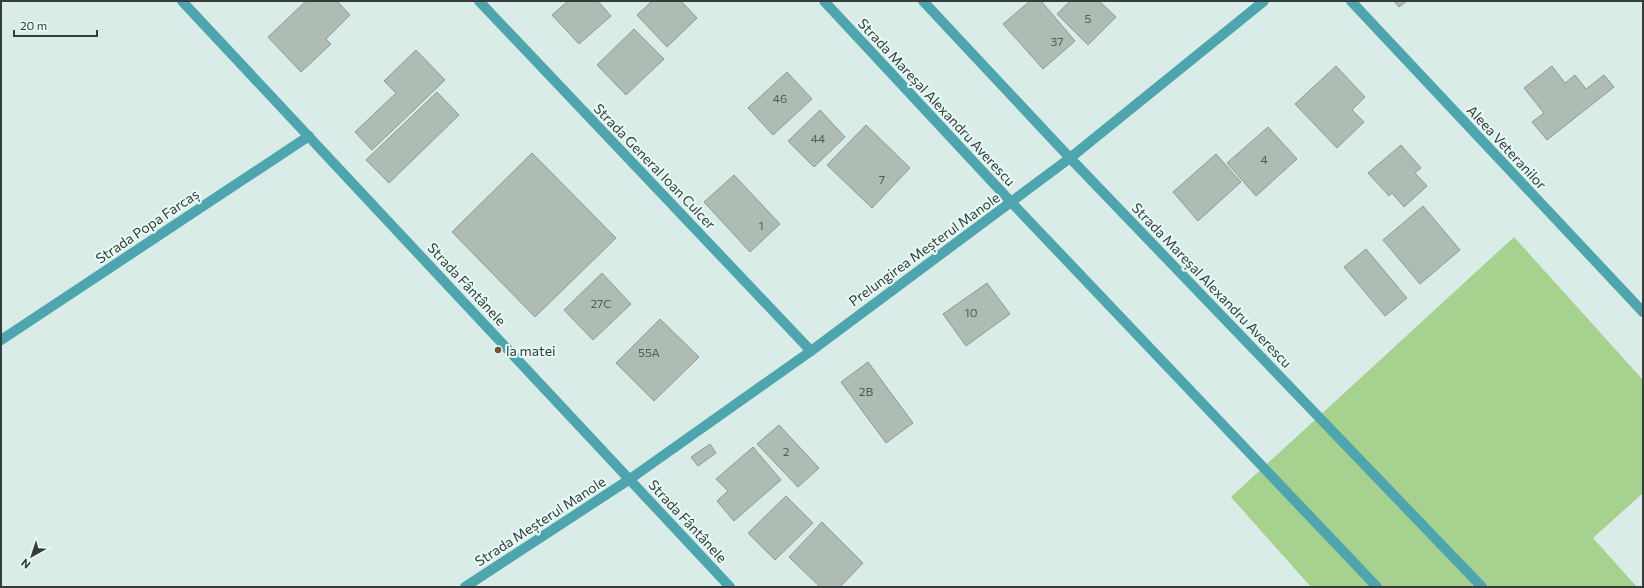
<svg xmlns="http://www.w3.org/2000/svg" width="1644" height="588" font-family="Commissioner,sans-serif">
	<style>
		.green { fill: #a6d18e }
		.building { fill: #aebcb3; stroke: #8d9b92 }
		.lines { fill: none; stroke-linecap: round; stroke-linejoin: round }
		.minor { stroke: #4ea5ae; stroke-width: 10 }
		.poi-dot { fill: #78532d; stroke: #e7faf6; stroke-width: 1.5 }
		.labels { text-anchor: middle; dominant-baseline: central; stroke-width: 4; stroke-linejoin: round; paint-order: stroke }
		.number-label { font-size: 12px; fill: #535c59 }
		.street-label { font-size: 14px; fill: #353c3b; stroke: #e7faf6 }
		.poi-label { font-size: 14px; fill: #353c3b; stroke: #e7faf6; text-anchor: start }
	</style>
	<rect width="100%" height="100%" fill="#daece8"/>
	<!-- green -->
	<polygon class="green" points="1514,237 1643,380 1643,493 1593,538 1637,587 1311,587 1231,497"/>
	<!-- building -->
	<g class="building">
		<polygon points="306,1 337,1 350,15 326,39 331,44 301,72 268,37"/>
		<polygon points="568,1 598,1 611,16 579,44 552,15"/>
		<polygon points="652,1 681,1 697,18 667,47 637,15"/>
		<polygon points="1030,1 1041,1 1075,41 1043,69 1003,24"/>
		<polygon points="1070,1 1099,1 1116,17 1088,45 1057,14"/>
		<polygon points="1394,1 1407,1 1399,7"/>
		<polygon points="634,29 664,59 626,95 597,65"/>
		<polygon points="416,50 445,80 372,150 355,132 396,93 384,81"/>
		<polygon points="1336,66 1365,97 1352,110 1364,122 1337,148 1295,104"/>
		<polygon points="1552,66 1565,83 1575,75 1586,89 1604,75 1614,87 1547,140 1532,122 1544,113 1524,88"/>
		<polygon points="787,72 812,99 773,135 748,108"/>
		<polygon points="437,92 459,115 389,183 366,160"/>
		<polygon points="820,110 845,137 814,167 788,141"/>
		<polygon points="866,125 910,168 872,208 827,165"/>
		<polygon points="1268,127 1297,159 1256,196 1227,163"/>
		<polygon points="1401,145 1421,168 1415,173 1427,186 1404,207 1392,193 1389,196 1368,173"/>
		<polygon points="532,153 616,238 535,317 452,232"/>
		<polygon points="1216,154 1241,182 1198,221 1173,192"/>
		<polygon points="734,175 780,224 750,252 704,202"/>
		<polygon points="1423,206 1460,250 1420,284 1383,240"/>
		<polygon points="1366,249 1407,298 1385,316 1344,267"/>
		<polygon points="602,273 631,304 593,340 564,310"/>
		<polygon points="987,283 1010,314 966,346 943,314"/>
		<polygon points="660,319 699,357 654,401 616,363"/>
		<polygon points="868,362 913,423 886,443 841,382"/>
		<polygon points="779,425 819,468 798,487 757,444"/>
		<polygon points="710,444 716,453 698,466 691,457"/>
		<polygon points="753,447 781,480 734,521 717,501 728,491 716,479"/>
		<polygon points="786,496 813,523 775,560 748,533"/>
		<polygon points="822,522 863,563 840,587 820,587 789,557"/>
	</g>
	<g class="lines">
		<!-- minor -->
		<g class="minor">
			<polyline points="182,1 730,587"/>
			<polyline points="479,1 811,351"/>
			<polyline points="824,1 1011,202 1377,587"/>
			<polyline points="923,1 1070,158 1482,587"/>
			<polyline points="1351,1 1643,312"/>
			<polyline points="1,340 309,136"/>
			<polyline points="465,587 630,479 811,351 1070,158 1264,1"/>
		</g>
	</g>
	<!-- markers -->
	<circle class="poi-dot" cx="498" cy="350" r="4"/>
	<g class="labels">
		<!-- number labels -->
		<g class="number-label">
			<text x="1088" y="18">5</text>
			<text x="1057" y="41">37</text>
			<text x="780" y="98">46</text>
			<text x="818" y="138">44</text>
			<text x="1264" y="159">4</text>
			<text x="882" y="179">7</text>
			<text x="761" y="225">1</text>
			<text x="601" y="303">27C</text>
			<text x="971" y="312">10</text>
			<text x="649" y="352">55A</text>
			<text x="866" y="391">2B</text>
			<text x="786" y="451">2</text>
		</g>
		<!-- street labels -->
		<g class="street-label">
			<text transform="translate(937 102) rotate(47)">Strada Mareșal Alexandru Averescu</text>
			<text transform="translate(1507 147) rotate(47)">Aleea Veteranilor</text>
			<text transform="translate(655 166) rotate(46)">Strada General Ioan Culcer</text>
			<text transform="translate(147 226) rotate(-34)">Strada Popa Farcaș</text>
			<text transform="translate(924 249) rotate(-36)">Prelungirea Meșterul Manole</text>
			<text transform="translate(467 284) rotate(47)">Strada Fântânele</text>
			<text transform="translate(1212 285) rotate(46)">Strada Mareșal Alexandru Averescu</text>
			<text transform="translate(540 521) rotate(-33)">Strada Meșterul Manole</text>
			<text transform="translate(688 521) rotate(47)">Strada Fântânele</text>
		</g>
		<!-- poi labels -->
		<g class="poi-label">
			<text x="506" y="350">la matei</text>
		</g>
	</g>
	<!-- border -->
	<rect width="1644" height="588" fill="none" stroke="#353c3b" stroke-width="4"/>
	<!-- north arrow -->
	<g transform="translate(32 556) rotate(219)" stroke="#e7faf6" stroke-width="3" paint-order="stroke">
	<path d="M0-3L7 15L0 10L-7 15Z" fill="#353c3b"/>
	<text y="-6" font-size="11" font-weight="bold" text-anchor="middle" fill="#353c3b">N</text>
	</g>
	<!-- scale -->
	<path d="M14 30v6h83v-6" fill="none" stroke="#353c3b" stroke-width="2"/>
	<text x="20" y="30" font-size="12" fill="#353c3b" stroke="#e7faf6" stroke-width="3" paint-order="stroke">20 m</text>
</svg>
